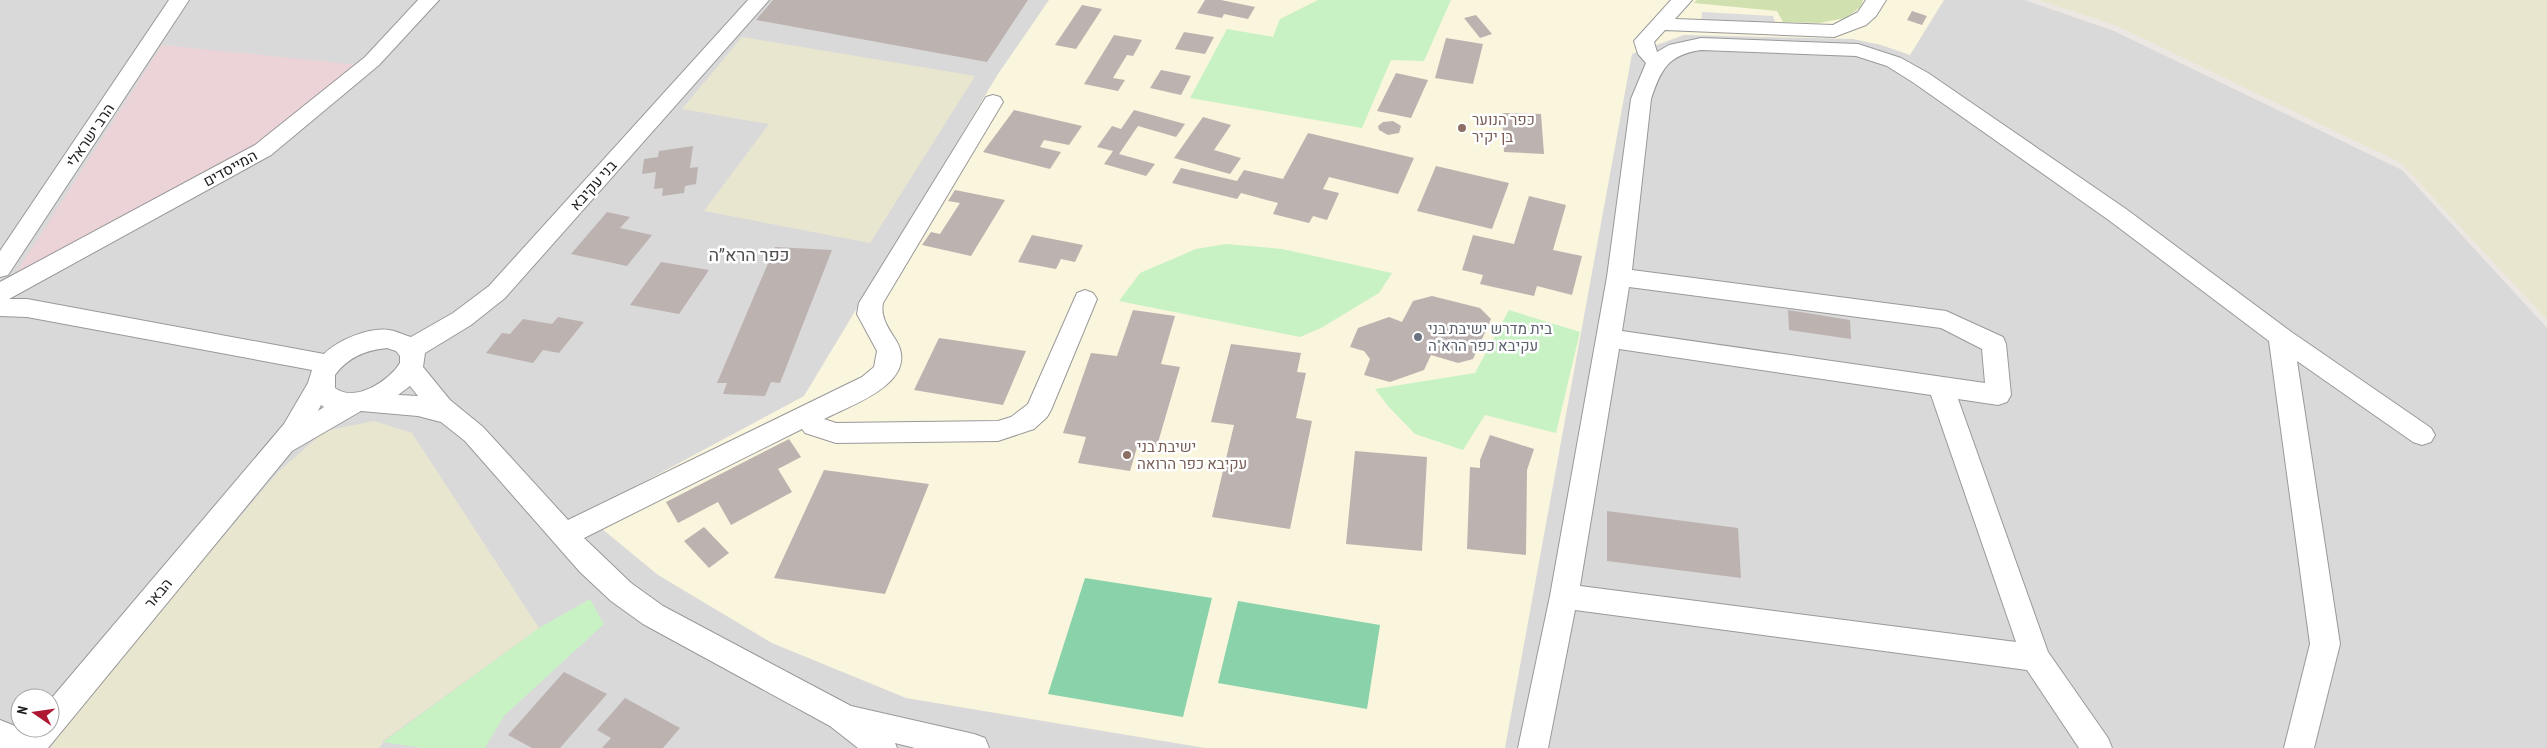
<svg xmlns="http://www.w3.org/2000/svg" width="2547" height="748" font-family="'PT Sans Narrow',Heebo,sans-serif">
	<style>
		.residential { fill: #dad9d9; fill-rule: evenodd }
		.commercial { fill: #ebd3d7 }
		.education { fill: #faf5dd }
		.farmland { fill: #e9e6d0 }
		.grass { fill: #d0e0ae }
		.park { fill: #c8f2c4 }
		.pitch { fill: #8ad2a9 }
		.parking { fill: #dcdcdc }
		.building { fill: #bcb2b0 }
		.lines { fill: none; stroke-linecap: round; stroke-linejoin: round }
		.minor-casing { stroke: #999; stroke-width: 2 }
		.minor { fill: #fff; fill-rule: evenodd }
		.education-dot { fill: #8d6e63; stroke: #fff; stroke-width: 2 }
		.worship-dot { fill: #6b7280; stroke: #fff; stroke-width: 2 }
		.labels { text-anchor: middle; dominant-baseline: central; stroke-width: 5; stroke-linejoin: round; paint-order: stroke }
		.education-label { font-size: 15px; fill: #785e54; stroke: #fff; text-anchor: start }
		.street-label { font-size: 15px; fill: #1c1c1c; stroke: #fff }
		.worship-label { font-size: 15px; fill: #5b616d; stroke: #fff; text-anchor: start }
		.quarter-label { font-size: 18px; fill: #4f4f4f; stroke: #fff }
	</style>
	<rect width="100%" height="100%" fill="#ece7e2"/>
	<!-- residential -->
	<path class="residential" d="M0,0h2025l89,31 288,139 145,158v420h-2168l4,-6 -309,-29 -24,35h-50zM20,698h30v30h-30z"/>
	<!-- commercial -->
	<polygon class="commercial" points="162,45 360,65 263,143 14,276"/>
	<!-- education -->
	<polygon class="education" points="1049,0 1944,0 1910,55 1881,45 1853,39 1684,35 1632,54 1505,748 1205,748 906,698 772,643 658,575 584,514 804,396 998,74"/>
	<!-- farmland -->
	<g class="farmland">
		<polygon points="2038,0 2547,0 2547,320 2401,163 2115,25"/>
		<polygon points="742,37 975,76 870,243 704,211 769,124 682,109"/>
		<polygon points="374,421 412,433 539,628 383,741 379,748 50,748 74,713 278,472 325,431"/>
	</g>
	<!-- grass -->
	<polygon class="grass" points="1697,0 1863,0 1861,7 1845,18 1819,23 1783,22 1777,11 1694,3"/>
	<!-- park -->
	<g class="park">
		<polygon points="1318,0 1451,0 1424,61 1391,60 1362,128 1190,98 1227,29 1273,37 1280,19"/>
		<polygon points="1226,244 1282,249 1392,273 1379,293 1321,328 1300,337 1119,301 1140,273 1196,249"/>
		<polygon points="1509,310 1580,332 1556,433 1485,415 1463,450 1415,434 1388,406 1375,389 1475,373"/>
		<polygon points="590,599 604,624 504,716 485,748 423,748 383,742 539,628"/>
	</g>
	<!-- pitch -->
	<g class="pitch">
		<polygon points="1085,578 1212,598 1183,717 1048,694"/>
		<polygon points="1238,601 1380,625 1367,709 1218,683"/>
	</g>
	<!-- parking -->
	<polygon class="parking" points="1702,12 1773,16 1778,32 1701,29"/>
	<!-- building -->
	<g class="building">
		<polygon points="773,0 1028,0 987,62 756,20"/>
		<polygon points="1205,0 1221,0 1255,7 1248,19 1224,14 1222,18 1197,13"/>
		<polygon points="1082,5 1102,9 1076,49 1055,45"/>
		<polygon points="1912,11 1927,16 1922,25 1907,20"/>
		<polygon points="1476,15 1492,34 1480,38 1464,18"/>
		<polygon points="1184,32 1214,37 1205,54 1175,49"/>
		<polygon points="1114,35 1142,40 1133,56 1127,55 1113,78 1125,80 1118,91 1084,84"/>
		<polygon points="1446,38 1483,44 1473,84 1435,78"/>
		<polygon points="1161,70 1191,76 1181,95 1150,88"/>
		<polygon points="1396,73 1428,80 1411,118 1377,111"/>
		<polygon points="1014,110 1082,126 1069,145 1044,140 1040,147 1061,152 1050,169 983,152"/>
		<polygon points="1134,110 1185,124 1176,137 1138,126 1119,154 1155,164 1146,176 1104,164 1113,151 1097,147 1112,126 1121,129"/>
		<polygon points="1502,113 1541,114 1544,154 1504,152"/>
		<polygon points="1203,117 1231,125 1214,150 1241,158 1230,174 1174,158"/>
		<polygon points="1393,121 1401,126 1399,133 1388,135 1379,130 1378,126 1383,122"/>
		<polygon points="1308,133 1414,158 1398,194 1329,177 1323,189 1339,193 1327,220 1313,216 1309,223 1273,214 1278,203 1241,193 1237,199 1172,183 1181,168 1237,181 1244,170 1283,179"/>
		<polygon points="693,146 690,168 698,167 696,184 685,186 684,193 662,196 663,188 654,189 656,172 642,174 644,159 658,157 659,151"/>
		<polygon points="1436,166 1509,183 1492,229 1417,211"/>
		<polygon points="955,190 1005,200 971,256 922,245 931,232 940,234 960,203 948,201"/>
		<polygon points="1529,196 1566,205 1553,250 1582,256 1572,295 1537,286 1534,296 1480,284 1483,275 1462,270 1473,235 1514,244"/>
		<polygon points="607,212 630,217 620,228 652,235 627,266 571,254"/>
		<polygon points="1032,235 1083,245 1075,262 1061,259 1056,269 1018,262"/>
		<polygon points="775,247 832,250 780,383 771,382 765,396 723,394 727,383 717,383"/>
		<polygon points="661,262 709,270 679,314 630,305"/>
		<polygon points="1432,296 1480,308 1491,319 1473,359 1458,363 1431,355 1424,370 1390,382 1364,375 1370,359 1364,351 1350,347 1358,328 1389,317 1402,322 1413,301"/>
		<polygon points="1133,310 1175,316 1161,364 1180,367 1157,446 1138,444 1130,471 1078,463 1086,437 1063,433 1091,353 1117,356"/>
		<polygon points="1788,310 1850,320 1851,339 1789,330"/>
		<polygon points="558,317 584,322 559,353 543,350 533,363 486,353 502,333 510,334 523,319 552,324"/>
		<polygon points="939,338 1026,351 1003,405 914,390"/>
		<polygon points="1231,344 1301,353 1297,372 1306,373 1296,418 1312,421 1290,529 1212,517 1234,425 1211,422"/>
		<polygon points="1490,435 1534,449 1527,470 1526,555 1467,549 1470,467 1480,468 1480,460"/>
		<polygon points="789,439 801,457 778,469 792,492 731,525 718,502 678,523 666,502"/>
		<polygon points="1355,451 1427,457 1422,551 1346,544"/>
		<polygon points="824,470 929,484 885,594 774,578"/>
		<polygon points="1607,511 1738,528 1741,578 1607,561"/>
		<polygon points="704,527 729,553 709,568 684,541"/>
		<polygon points="564,672 607,694 560,748 532,748 508,735"/>
		<polygon points="625,698 680,728 663,748 602,748 611,738 597,730"/>
	</g>
	<g class="lines">
		<!-- minor casing -->
		<g class="minor-casing">
			<g id="minor">
				<polygon points="169,0 189,0 8,275 0,277 0,251"/>
				<path d="M418,0h21l-60,65 -108,90 -262,144h18l297,55c14,-14 45,-27 65,-24 7,1 15,5 22,7l42,-24 36,-27 259,-286h21l-264,298 -34,27 -46,28 -2,14 27,33 33,27 85,93 294,-143 12,-10 3,-16 -20,-37 2,-11 127,-206 7,-2 7,2 3,5 -120,201c-3,15 6,26 14,39 22,41 -46,63 -73,77l12,4 162,-2 13,-4 17,-13 49,-111 8,-3 8,3 4,6 -46,111 -4,7 -13,12 -36,12 -162,2 -31,-10 -3,-4 -218,109 47,45 32,23 188,100 123,28 11,4 4,10h-74l-20,-5 2,5h-39l-28,-22 -187,-102 -32,-23 -31,-29 -115,-131 -24,-19 -23,-6 -57,-5 -69,40 -244,297h-48v-28l20,8h30v-28l234,-276 24,-41 4,-13 -285,-53 -27,-1v-34l255,-137 110,-88zM387,348l9,3 4,5v7c-11,18 -45,40 -65,25v-13c13,-18 31,-25 52,-27zM410,386l8,10 -20,-1zM321,405l3,2 -6,4z"/>
				<path d="M1671,0h21l-17,19 158,6 25,-13 8,-12h20l-10,16 -10,9 -32,12 -169,-7 -11,12 3,10 12,-7 32,-7 157,6 43,14 27,15 198,136 164,122 141,97 4,7 -4,7 -9,3 -9,-3 -116,-81 43,283 -26,104h-30l26,-104 -41,-303 -159,-120 -196,-138 -27,-17 -31,-10 -155,-6c-33,5 -40,19 -50,49l-19,171 314,41 57,26 3,7 5,51 -4,7 -9,3 -40,-6 90,253 60,86 4,10h-33l-52,-78 -452,-60 -27,138h-30l32,-152 57,-319 24,-178 15,-36 -8,-9 -4,-13zM1629,287l312,41 41,21 3,34 -363,-52zM1619,349l312,46 85,247 -436,-56z"/>
			</g>
		</g>
		<!-- minor -->
		<use href="#minor" class="minor"/>
	</g>
	<!-- markers -->
	<g class="education-dot">
		<circle cx="1462" cy="128" r="5"/>
		<circle cx="1127" cy="455" r="5"/>
	</g>
	<circle class="worship-dot" cx="1418" cy="337" r="5"/>
	<g class="labels">
		<!-- education labels -->
		<g class="education-label">
			<text x="1472" y="119">כפר הנוער<tspan x="1472" dy="17">בן יקיר</tspan></text>
			<text x="1137" y="446">ישיבת בני<tspan x="1137" dy="17">עקיבא כפר הרואה</tspan></text>
		</g>
		<!-- street labels -->
		<g class="street-label">
			<text transform="translate(90 135) rotate(-56)">הרב ישראלי</text>
			<text transform="translate(230 168) rotate(-29)">המייסדים</text>
			<text transform="translate(593 185) rotate(-48)">בני עקיבא</text>
			<text transform="translate(158 593) rotate(-50)">הבאר</text>
		</g>
		<!-- worship labels -->
		<g class="worship-label">
			<text x="1428" y="328">בית מדרש ישיבת בני<tspan x="1428" dy="17">עקיבא כפר הרא"ה</tspan></text>
		</g>
		<!-- quarter labels -->
		<g class="quarter-label">
			<text x="749" y="254">כפר הרא״ה</text>
		</g>
	</g>
	<!-- north arrow -->
	<g transform="translate(35 713) rotate(283)"><circle r="24" fill="#ffffff" stroke="#a4a4a4"/>
	<path d="M0-4L9 19L0 12L-9 19Z" fill="#af1833"/>
	<text y="-8" font-size="14" font-weight="bold" text-anchor="middle" fill="#1c1c1c">N</text>
	</g>
</svg>
